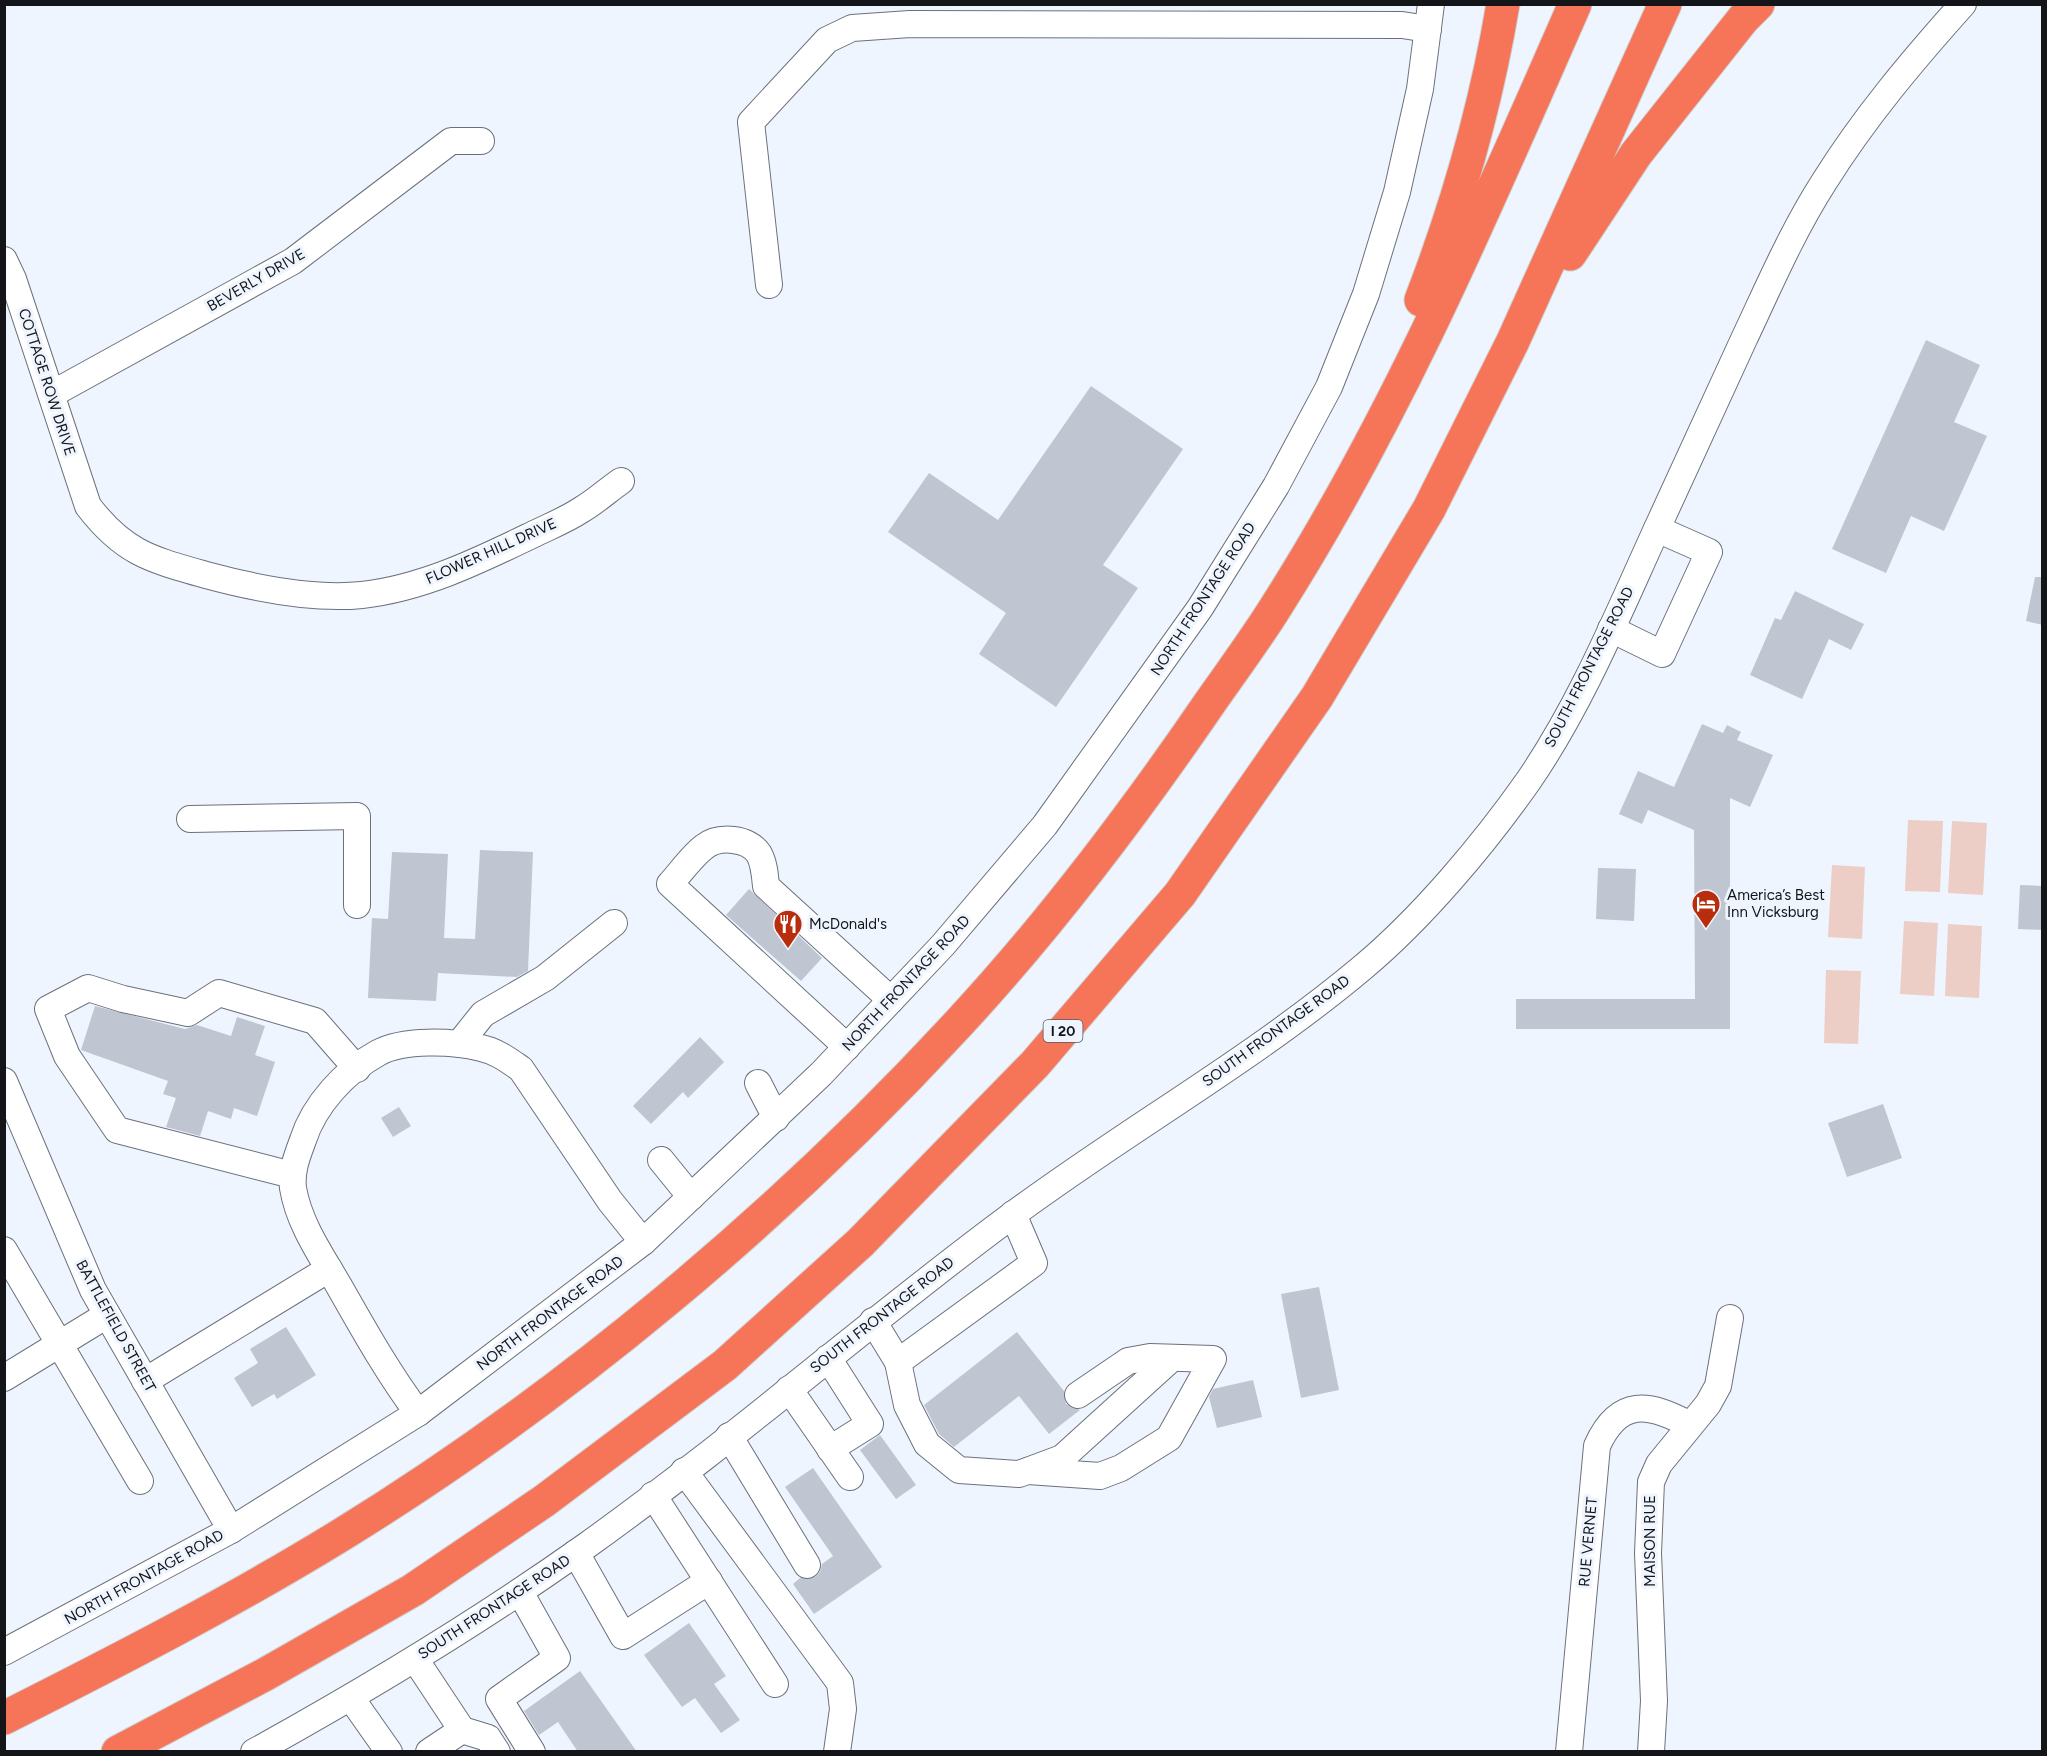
<svg xmlns="http://www.w3.org/2000/svg" width="2047" height="1756" font-family="Figtree,sans-serif">
	<style>
		.green { fill: #edcec6 }
		.building { fill: #bfc6d1 }
		.lines { fill: none; stroke-linecap: round; stroke-linejoin: round }
		.minor-casing { stroke: #6b717b; stroke-width: 28 }
		.highway-casing { stroke: #d0d0d1; stroke-width: 35 }
		.minor { stroke: #fff; stroke-width: 26 }
		.highway { stroke: #f67559; stroke-width: 33 }
		.labels { text-anchor: middle; dominant-baseline: central; stroke-width: 6; stroke-linejoin: round; paint-order: stroke }
		.shield { fill: #eff5fe; stroke: #55585e; stroke-width: 1.5 }
		.shield-label { font-size: 14px; font-weight: bold; fill: #131519 }
		.street-label { font-size: 15px; fill: #131519; stroke: #eff5fe }
		.poi-label { font-size: 15px; fill: #131519; stroke: #eff5fe; text-anchor: start }
	</style>
	<rect width="100%" height="100%" fill="#eff5fe"/>
	<!-- green -->
	<g class="green">
		<polygon points="1908,820 1943,821 1940,892 1905,891"/>
		<polygon points="1952,821 1987,823 1983,895 1948,893"/>
		<polygon points="1832,865 1865,867 1862,939 1828,937"/>
		<polygon points="1904,921 1938,923 1934,996 1900,994"/>
		<polygon points="1948,924 1982,926 1979,998 1945,996"/>
		<polygon points="1826,970 1861,971 1858,1044 1824,1043"/>
	</g>
	<!-- building -->
	<g class="building">
		<polygon points="1926,340 1980,365 1954,422 1987,436 1944,531 1911,516 1886,573 1832,549"/>
		<polygon points="1091,386 1183,449 1103,565 1138,588 1056,707 979,654 1006,613 888,532 929,473 998,520"/>
		<polygon points="2035,577 2043,577 2043,625 2026,621"/>
		<polygon points="1795,591 1864,624 1851,650 1829,639 1802,699 1750,675 1775,618 1781,620"/>
		<polygon points="1702,724 1723,733 1727,725 1741,732 1737,740 1773,755 1750,807 1730,798 1730,1029 1516,1029 1516,999 1695,999 1694,830 1648,810 1642,824 1619,814 1638,771 1674,787"/>
		<polygon points="480,850 533,852 528,971 517,977 438,973 436,1001 368,998 372,918 388,919 392,852 448,854 444,938 475,939"/>
		<polygon points="1598,868 1636,869 1634,921 1596,919"/>
		<polygon points="2020,885 2043,886 2043,930 2018,929"/>
		<polygon points="749,889 822,958 801,981 726,915"/>
		<polygon points="95,1006 185,1029 197,1025 231,1036 237,1017 265,1026 255,1055 275,1062 257,1116 234,1108 231,1119 208,1111 200,1136 166,1127 176,1098 163,1094 168,1081 81,1050"/>
		<polygon points="700,1037 724,1062 688,1098 683,1092 651,1124 633,1106"/>
		<polygon points="1883,1104 1902,1158 1847,1177 1828,1123"/>
		<polygon points="399,1107 411,1126 393,1137 381,1118"/>
		<polygon points="1319,1287 1339,1390 1301,1398 1281,1294"/>
		<polygon points="286,1327 316,1375 277,1399 274,1394 252,1407 234,1378 258,1363 250,1349"/>
		<polygon points="1017,1332 1064,1391 1066,1404 1080,1410 1049,1434 1019,1396 954,1447 939,1434 924,1405"/>
		<polygon points="1253,1380 1262,1417 1217,1428 1209,1397 1213,1389"/>
		<polygon points="880,1435 916,1485 896,1499 860,1450"/>
		<polygon points="813,1468 882,1567 814,1614 793,1584 800,1578 815,1577 820,1572 822,1564 833,1556 785,1487"/>
		<polygon points="689,1623 726,1676 714,1684 740,1720 721,1733 695,1698 682,1707 644,1655"/>
		<polygon points="580,1671 637,1752 578,1752 558,1722 539,1735 524,1711"/>
	</g>
	<g class="lines">
		<!-- minor casing -->
		<g class="minor-casing">
			<g id="minor">
				<path d="M4,260l9,19 75,227c36,47 62,53 118,69 48,13 106,25 156,20 61,-7 116,-34 170,-60 16,-8 34,-15 49,-25 14,-8 27,-20 40,-29"/>
				<polyline points="769,285 751,122 827,40 852,28 910,24 1402,25 1428,29"/>
				<polyline points="52,394 293,261 451,141 481,141"/>
				<polyline points="1611,629 1662,654 1709,552 1657,529"/>
				<polyline points="190,819 357,816 357,905"/>
				<polyline points="459,1044 483,1014 545,978 614,923"/>
				<path d="M847,1047l-177,-163c11,-12 22,-28 34,-37 15,-12 45,-9 55,7 5,9 6,21 7,32l125,114"/>
				<polyline points="4,1081 93,1290 231,1530"/>
				<polyline points="758,1083 776,1118"/>
				<polyline points="661,1160 691,1197"/>
				<polyline points="292,1175 117,1130 67,1056 48,1009 88,988 123,999 188,1013 219,993 315,1021 357,1069"/>
				<polyline points="4,1250 140,1481"/>
				<polyline points="873,1321 898,1362 1034,1263 1013,1214"/>
				<polyline points="828,1358 870,1424 830,1449"/>
				<polyline points="898,1362 907,1405 927,1444 959,1470 1019,1474 1062,1458 1171,1359"/>
				<polyline points="4,1378 107,1315"/>
				<polyline points="145,1381 329,1269"/>
				<polyline points="789,1389 850,1477"/>
				<path d="M418,1413c-30,-40 -54,-83 -79,-127 -18,-31 -40,-62 -46,-98 -2,-17 4,-32 10,-48 11,-35 42,-69 75,-87 25,-14 75,-12 103,-5 15,3 27,12 40,21l89,132 33,41"/>
				<polyline points="729,1436 807,1565"/>
				<polyline points="684,1471 840,1683 843,1709 837,1752"/>
				<polyline points="1028,1471 1100,1476 1121,1468 1169,1438 1213,1359 1150,1357 1128,1361 1078,1395"/>
				<polyline points="653,1495 775,1684"/>
				<polyline points="576,1553 623,1636 709,1581"/>
				<polyline points="520,1592 557,1658 499,1699 532,1752"/>
				<polyline points="4,1652 231,1530 418,1413 643,1242 821,1074 943,945 1045,825 1200,608 1276,486 1329,387 1366,294 1397,192 1420,89 1431,4"/>
				<polyline points="415,1659 462,1730 488,1738 497,1752"/>
				<polyline points="351,1698 389,1752"/>
				<path d="M254,1752c114,-63 225,-130 332,-206 143,-102 276,-219 417,-324 117,-88 247,-160 359,-254 60,-50 122,-124 167,-188 54,-79 91,-171 131,-258 28,-61 56,-122 84,-183 25,-53 48,-107 80,-157 40,-64 88,-121 139,-178"/>
				<polyline points="429,1752 462,1730"/>
				<path d="M1569,1752l28,-306c22,-49 52,-43 93,-21"/>
				<polyline points="1651,1752 1654,1701 1648,1553 1651,1482 1659,1464 1708,1404 1718,1386 1730,1318"/>
			</g>
		</g>
		<!-- highway casing -->
		<g class="highway-casing">
			<g id="highway">
				<polyline points="1570,254 1636,154 1743,19 1758,4"/>
				<path d="M1421,300c37,-96 65,-195 82,-296"/>
				<path d="M4,1718c115,-58 228,-116 337,-183 224,-138 439,-318 617,-511 92,-99 175,-209 251,-320 23,-33 47,-65 68,-99 120,-189 208,-396 298,-601"/>
				<polyline points="118,1752 264,1675 413,1590 544,1501 725,1365 860,1243 1035,1064 1180,894 1317,697 1429,509 1513,341 1665,4"/>
			</g>
		</g>
		<!-- minor -->
		<use href="#minor" class="minor"/>
		<!-- highway -->
		<use href="#highway" class="highway"/>
	</g>
	<!-- icons -->
	<defs>
		<g id="hotel-pin" transform="scale(1.5)"><path d="M0 17L-7.5 6A9.5 9.5 0 1 1 7.5 6Z" fill="#b82d0c" stroke="#eff5fe"/><path d="M-6-4.5h1.5V1H6V5H4.5V3h-9V5H-6ZM-4 0a1.8 1.8 0 1 1 3.6 0ZM.5 0V-2.5h3Q6-2.5 6 0Z" fill="#fff"/></g>
		<g id="restaurant-pin" transform="scale(1.5)"><path d="M0 17L-7.5 6A9.5 9.5 0 1 1 7.5 6Z" fill="#b82d0c" stroke="#eff5fe"/><path d="M-5-6h1v4h1v-4h1v4h1v-4h1v5L-1.5 .5V6h-2V.5L-5-1ZM5-6V6H3V1.5H1.5Q1.5-4 5-6Z" fill="#fff"/></g>
	</defs>
	<g fill-rule="evenodd">
		<use href="#hotel-pin" x="1706" y="904"/>
		<use href="#restaurant-pin" x="788" y="924"/>
	</g>
	<g class="labels">
		<!-- shield labels -->
		<rect class="shield" x="1043.5" y="1020" width="39" height="22" rx="4.5"/>
		<g class="shield-label">
			<text x="1063" y="1031">I 20</text>
		</g>
		<!-- street labels -->
		<g class="street-label">
			<text transform="translate(256 280) rotate(-30)">BEVERLY DRIVE</text>
			<text transform="translate(47 382) rotate(72)">COTTAGE ROW DRIVE</text>
			<text transform="translate(491 551) rotate(-24)">FLOWER HILL DRIVE</text>
			<text transform="translate(1203 599) rotate(-57)">NORTH FRONTAGE ROAD</text>
			<text transform="translate(1589 667) rotate(-63)">SOUTH FRONTAGE ROAD</text>
			<text transform="translate(906 983) rotate(-47)">NORTH FRONTAGE ROAD</text>
			<text transform="translate(1276 1031) rotate(-36)">SOUTH FRONTAGE ROAD</text>
			<text transform="translate(550 1313) rotate(-37)">NORTH FRONTAGE ROAD</text>
			<text transform="translate(882 1315) rotate(-38)">SOUTH FRONTAGE ROAD</text>
			<text transform="translate(116 1326) rotate(61)">BATTLEFIELD STREET</text>
			<text transform="translate(1650 1541) rotate(-90)">MAISON RUE</text>
			<text transform="translate(1588 1542) rotate(-85)">RUE VERNET</text>
			<text transform="translate(144 1577) rotate(-29)">NORTH FRONTAGE ROAD</text>
			<text transform="translate(494 1607) rotate(-33)">SOUTH FRONTAGE ROAD</text>
		</g>
		<!-- poi labels -->
		<g class="poi-label">
			<text x="1727" y="895">America’s Best<tspan x="1727" dy="17">Inn Vicksburg</tspan></text>
			<text x="809" y="924">McDonald's</text>
		</g>
	</g>
	<!-- border -->
	<rect width="2047" height="1756" fill="none" stroke="#131519" stroke-width="12"/>
</svg>
